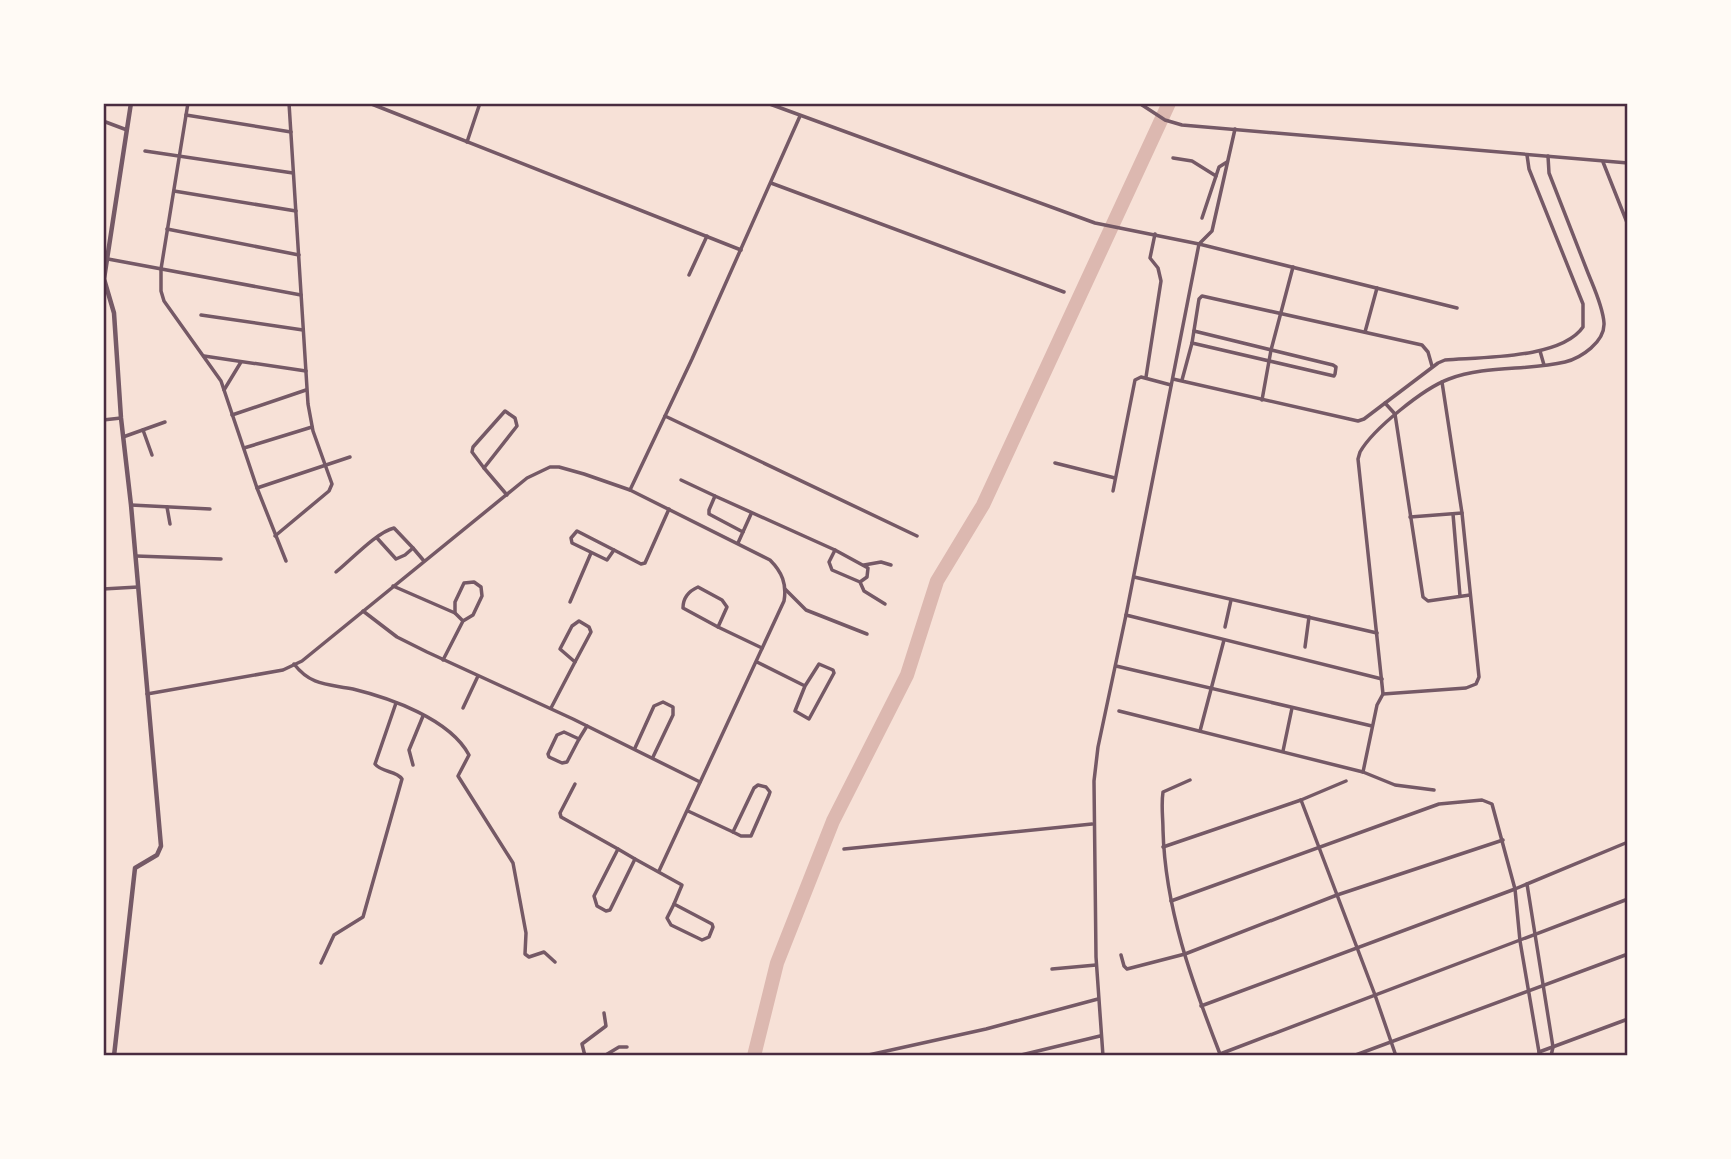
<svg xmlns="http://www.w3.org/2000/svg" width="1731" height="1159" font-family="'Sofia Sans Condensed',sans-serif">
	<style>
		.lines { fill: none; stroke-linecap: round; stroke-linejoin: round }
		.river { stroke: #dcb8b0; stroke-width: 14 }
		.minor { stroke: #755966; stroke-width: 3.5 }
		.tertiary { stroke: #755966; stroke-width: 4.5 }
		.neatline { fill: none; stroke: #4a2c40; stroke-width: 2.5 }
	</style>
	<rect width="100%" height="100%" fill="#f7e1d7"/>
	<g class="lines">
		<!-- river -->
		<polyline class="river" points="754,1056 777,963 833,821 907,675 937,581 983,505 1169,103"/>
		<!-- minor -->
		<g class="minor">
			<polyline points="188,103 161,269 161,291 164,301 221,381 257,488 286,561"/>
			<polyline points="369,103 741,250"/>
			<polyline points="767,103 1095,223 1199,244 1457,308"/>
			<polyline points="1139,103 1165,120 1182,125 1628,163"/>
			<polyline points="186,115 291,132"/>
			<polyline points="103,121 127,130"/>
			<polyline points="467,142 480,103"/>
			<polyline points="145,151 293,173"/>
			<polyline points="1173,158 1192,161 1216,176"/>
			<polyline points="1603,162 1628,225"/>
			<polyline points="771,183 1064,292"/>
			<polyline points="174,191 296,211"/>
			<polyline points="1202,218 1219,167 1227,162"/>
			<polyline points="167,229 299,255"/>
			<polyline points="108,259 301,295"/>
			<polyline points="689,275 707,236"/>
			<polyline points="201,315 303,330"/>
			<polyline points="1365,332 1377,288"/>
			<polyline points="1192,343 1334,376 1335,374 1336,367 1333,365 1194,331"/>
			<polyline points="1540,351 1544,365"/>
			<polyline points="204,356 306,371"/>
			<polyline points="1146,377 1161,281 1158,268 1150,258 1155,234"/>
			<path d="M1173,379l185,42 6,-2 74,-56 7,-3c36,-3 116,-1 138,-33v-23l-54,-135 -2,-14"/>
			<polyline points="1182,380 1192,343 1199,299 1202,296 1422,345 1428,352 1432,366"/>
			<polyline points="224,390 241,362"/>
			<polyline points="1262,400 1271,350 1293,267"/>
			<polyline points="1385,403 1395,414 1423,597 1428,601 1470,595"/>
			<polygon points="505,411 515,418 517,426 484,468 472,452 473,447"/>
			<polyline points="232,415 306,390"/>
			<polyline points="665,416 917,536"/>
			<polyline points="103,420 121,418"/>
			<polyline points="143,430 152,455"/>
			<polyline points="123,437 165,422"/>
			<polyline points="244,448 312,427"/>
			<polyline points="1055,463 1115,478"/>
			<polyline points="484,468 507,495"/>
			<polyline points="681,480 715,496"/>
			<polyline points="257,488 350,457"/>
			<polyline points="630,490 692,359 800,116"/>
			<polyline points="1113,491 1135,380 1141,377 1171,385"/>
			<polyline points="131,505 210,509"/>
			<polyline points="167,507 170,524"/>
			<polyline points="1453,514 1460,596"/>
			<polyline points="1410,517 1462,513"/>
			<polygon points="577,531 614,550 607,560 572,543 571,538"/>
			<polyline points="743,532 709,514 709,510 715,496 835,550"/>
			<polyline points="275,536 329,491 332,484 313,431 308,404 289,103"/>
			<polyline points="738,543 751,514"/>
			<polyline points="413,548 424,561"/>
			<polyline points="614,550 641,564 645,563 669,509"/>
			<polyline points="136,556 221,559"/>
			<polyline points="864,565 881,562 891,565"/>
			<path d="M336,572c15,-12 41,-40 58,-44l19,20 -8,7 -9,4 -19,-21"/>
			<polyline points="1134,577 1377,633"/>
			<polyline points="860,582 867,577 868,568 835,550 829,562 832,570 860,582 864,591 885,604"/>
			<polyline points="393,586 455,613"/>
			<path d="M698,587l24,13 5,7 -9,20 -35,-19c0,-11 6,-17 15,-21z"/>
			<polyline points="103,589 138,587"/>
			<polyline points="785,589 806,610 867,634"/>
			<polyline points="570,602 591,553"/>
			<polyline points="363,611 397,637 427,652 573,719 700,782"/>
			<polyline points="1126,615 1382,679"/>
			<polygon points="579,621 589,627 591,632 575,662 560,649 572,626"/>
			<polyline points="718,627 762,648"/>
			<polyline points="1225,627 1231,600"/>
			<polyline points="1305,647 1309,617"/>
			<polyline points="443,660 463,621 473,615 482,596 481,587 474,582 464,583 455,602 455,613 463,621"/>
			<polyline points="757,662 805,686 795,711 809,719 834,673 833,670 819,664 805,686"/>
			<path d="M294,664c17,22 34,20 59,25 37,9 97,30 116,66l-11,21 55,87 13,70 -1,21 4,3 15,-5 11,10"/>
			<polyline points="1116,666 1372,726"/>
			<path d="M147,694l136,-24 19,-9 225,-183 23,-11h9l25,7 46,16 140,70c12,12 17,24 14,41l-125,270"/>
			<polyline points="1383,694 1466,688 1476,684 1479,677 1462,513 1442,382"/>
			<polyline points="463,708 478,676"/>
			<polyline points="551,708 575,662"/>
			<polyline points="1119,711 1363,772 1395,785 1434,790"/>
			<polyline points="1200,731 1224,640"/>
			<polygon points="564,732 579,739 567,762 562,763 549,757 548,754 557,735"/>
			<polyline points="579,739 587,726"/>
			<polyline points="635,748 654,706 663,702 673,707 673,715 653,757"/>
			<polyline points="1283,751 1292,708"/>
			<polyline points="413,765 409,750 423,716"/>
			<path d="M1363,772l14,-67 6,-11 -25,-235 2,-7c13,-23 64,-64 89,-73 37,-14 79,-8 116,-17 16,-4 40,-20 39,-39 -1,-16 -10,-35 -16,-50 -13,-33 -26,-67 -39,-100l-1,-17"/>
			<path d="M1190,780l-27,12c-2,13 0,26 0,38 2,78 29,152 57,224"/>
			<polyline points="575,784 560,813 561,817 618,849"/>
			<polygon points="758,785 766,787 770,792 769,795 751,836 741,836 733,832 754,788"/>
			<polyline points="1301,800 1375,995 1396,1056"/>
			<polyline points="688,811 733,832"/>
			<polyline points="1163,847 1301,800 1346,781"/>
			<polygon points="618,849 635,859 610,910 606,911 597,906 594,896"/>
			<polyline points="844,849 1092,824"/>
			<polyline points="635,859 682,885 674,904"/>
			<polyline points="1527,884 1553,1047 1551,1056"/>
			<polyline points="1171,901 1439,804 1482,800 1492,804 1515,889 1520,941 1539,1052 1542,1056"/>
			<polygon points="674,904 712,924 713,927 709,937 702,940 671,925 667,918"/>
			<polyline points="1121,955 1124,966 1127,969 1185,954 1337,895 1503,840"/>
			<path d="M321,963l13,-28 29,-18 39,-138c-6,-9 -20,-6 -27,-15l21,-61"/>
			<polyline points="1052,969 1096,965"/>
			<polyline points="1201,1006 1515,889 1628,842"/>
			<polyline points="1539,1052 1628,1019"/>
			<polyline points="1220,1054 1628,899"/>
			<polyline points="585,1056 582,1044 606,1026 604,1013"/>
			<polyline points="604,1056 619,1047 627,1047"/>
			<polyline points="864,1056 986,1029 1098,999"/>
			<polyline points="1017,1056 1100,1036"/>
			<polyline points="1103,1056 1096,957 1094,781 1098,747 1126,615 1199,244 1212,231 1235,129"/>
			<polyline points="1353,1056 1628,954"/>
		</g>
		<!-- tertiary -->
		<polyline class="tertiary" points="114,1056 135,868 157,855 161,846 131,505 121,418 114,313 104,279 131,103"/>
	</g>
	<!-- border -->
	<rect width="1731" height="1159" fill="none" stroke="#fffaf5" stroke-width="210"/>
	<rect x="105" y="105" width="1521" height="949" class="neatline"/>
</svg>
